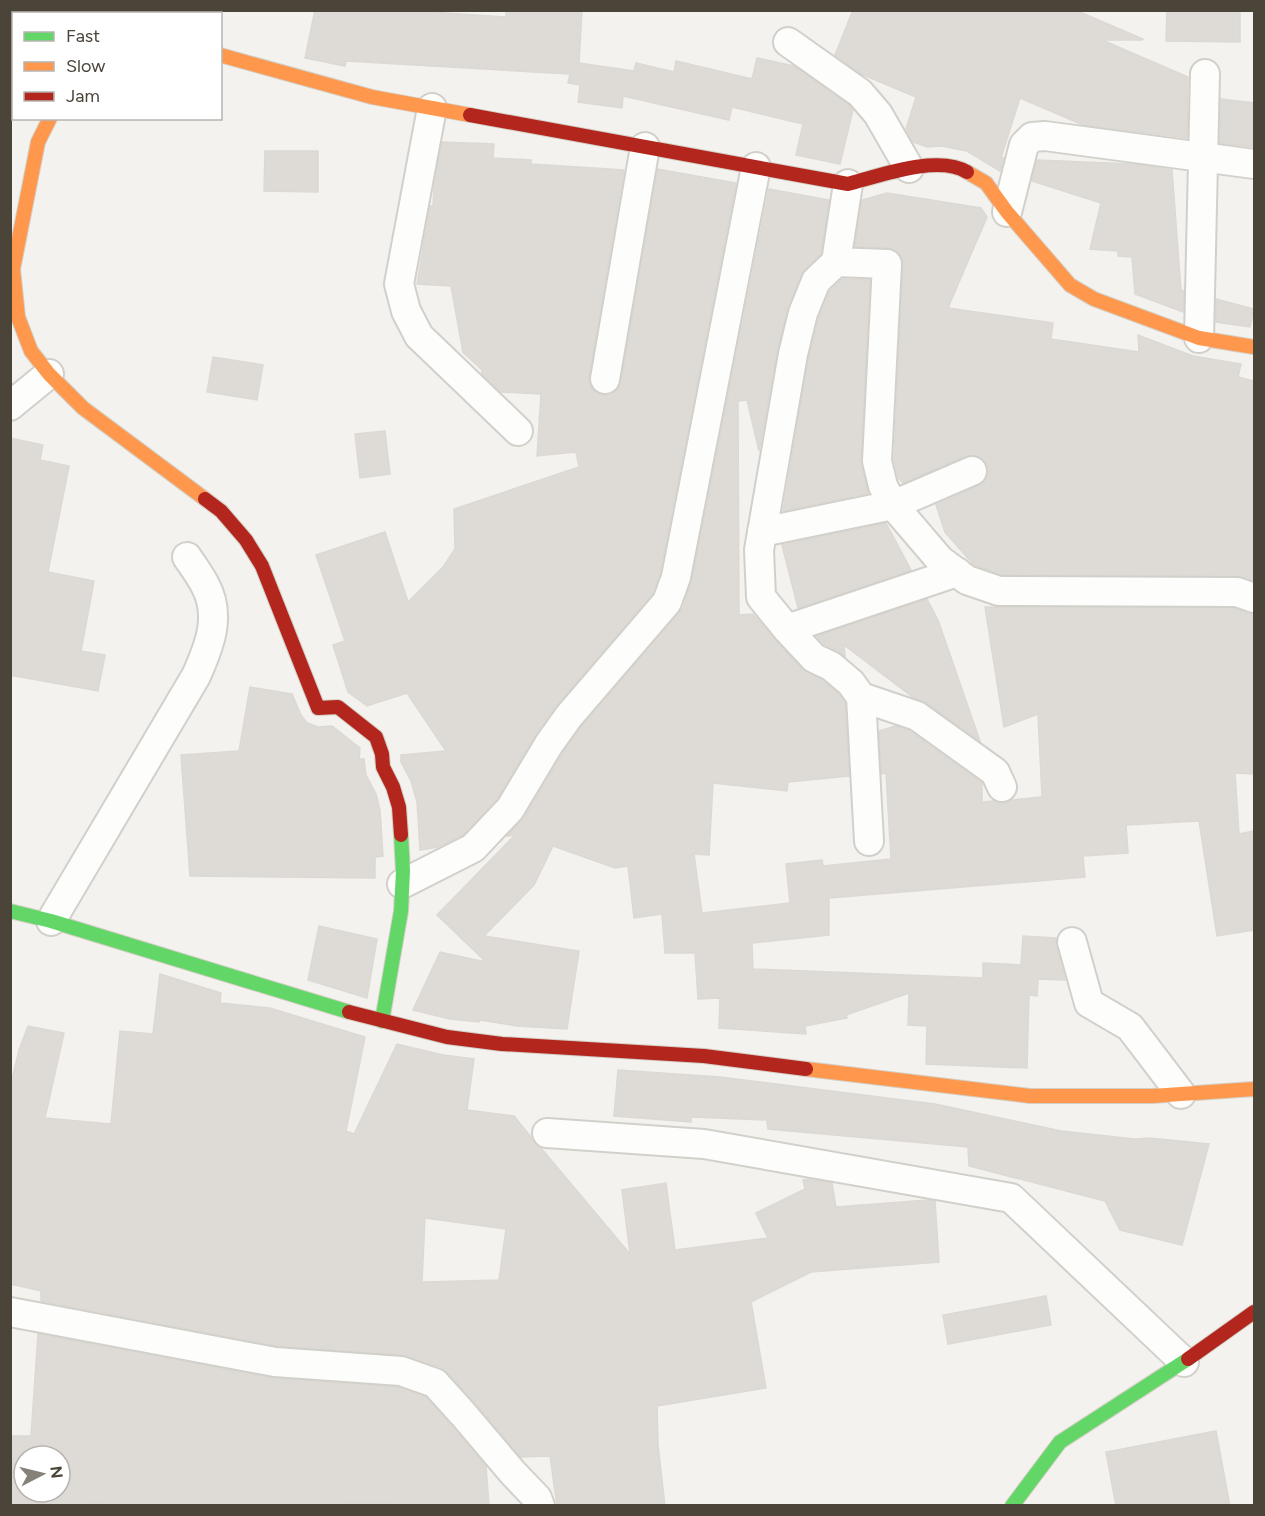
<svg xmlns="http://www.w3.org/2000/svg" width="1265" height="1516" font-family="Figtree,sans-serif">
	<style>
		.building { fill: #dedbd6; stroke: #dcd9d4; stroke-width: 1.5; fill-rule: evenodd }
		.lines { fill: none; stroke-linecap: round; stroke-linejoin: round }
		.lane-casing { stroke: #d2d0cb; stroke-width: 16 }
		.street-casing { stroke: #d2d0cb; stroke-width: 32 }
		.fast-casing { stroke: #d3cfc5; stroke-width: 16 }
		.slow-casing { stroke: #d3cfc5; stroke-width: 16 }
		.jam-casing { stroke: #d3cfc5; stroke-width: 16 }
		.lane { stroke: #fdfdfc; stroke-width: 14 }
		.street { stroke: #fdfdfc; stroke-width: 28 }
		.fast { stroke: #63d668; stroke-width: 14 }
		.slow { stroke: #ff974d; stroke-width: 14 }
		.jam { stroke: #b3261e; stroke-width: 14 }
	</style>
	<rect width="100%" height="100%" fill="#f4f2ee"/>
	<!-- building -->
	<g class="building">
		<polygon points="315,10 401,10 506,17 506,10 582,10 579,63 634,71 636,63 674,72 676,61 752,79 757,58 794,66 849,105 853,110 840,164 796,155 803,124 732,107 729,120 623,96 622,108 578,102 580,85 568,83 570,74 346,61 345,66 305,58"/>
		<polygon points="853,10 1075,10 1143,39 1142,40 1102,40 1188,77 1187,138 1083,125 1020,98 1001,158 1004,158 1000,171 967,151 941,146 927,147 913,142 906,129 916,97 861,74 835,55"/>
		<polygon points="1167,10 1240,10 1240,42 1166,41"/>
		<polygon points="1221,99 1254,103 1254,147 1220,143"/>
		<polygon points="442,142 494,144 493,158 531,160 531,164 624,170 589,376 589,384 594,391 603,395 610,395 617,390 621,382 658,169 736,183 660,573 652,594 556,706 535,735 497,799 463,835 438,847 420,850 417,802 411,781 401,762 401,755 446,751 407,693 367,706 348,692 333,645 345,641 316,555 385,532 408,602 443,567 455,549 454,509 579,467 576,452 537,456 541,394 501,392 482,374 482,370 463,352 451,286 417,284 430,206 433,206 434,188"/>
		<polygon points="265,151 318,151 318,192 264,191"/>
		<polygon points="1037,160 1133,164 1172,170 1181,290 1184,291 1183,312 1135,294 1132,257 1118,256 1118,251 1090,249 1101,203 1032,181"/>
		<polygon points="769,189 829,200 821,254 801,274 787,309 777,351 759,451 747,400 738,401 739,615 753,614 775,640 802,669 822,680 839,694 845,703 849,776 788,782 787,791 713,783 709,855 694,854 702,913 790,903 786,864 822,860 823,866 891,859 886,773 882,774 879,731 895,726 909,731 982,783 982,802 994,801 1001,803 1008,802 1012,800 1042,797 1038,714 1004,727 985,607 1234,608 1249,614 1254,614 1254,774 1235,773 1239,834 1254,831 1254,930 1217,936 1199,821 1126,825 1128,853 1083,856 1085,877 829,898 829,935 752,943 753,969 983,978 983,963 1021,965 1023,936 1056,938 1056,946 1065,980 1038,979 1037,996 1029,995 1027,1068 926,1064 927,1026 908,1025 909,993 846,1015 847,1018 805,1026 806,1034 719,1028 720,998 698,999 695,953 665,953 662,914 634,918 628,866 615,868 553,846 534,885 484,936 579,951 567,1029 517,1026 480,1020 479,1022 450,1019 413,1010 440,952 486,962 437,915 515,835 507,836 524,818 563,753 582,726 683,608 692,580"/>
		<polygon points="887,193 981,208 987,217 948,308 1053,323 1051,339 1139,352 1138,335 1193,356 1241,364 1238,377 1254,381 1254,581 1237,576 1002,575 973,564 945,532 936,505 979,486 985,481 988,474 987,464 982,458 975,455 966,456 903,483 898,478 894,459 903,264 901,256 895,250 888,248 855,246 862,200"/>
		<polygon points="842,279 870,280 861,460 868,493 783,511 809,357 819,318 830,291"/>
		<polygon points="1216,299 1254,309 1250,327 1216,322"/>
		<polygon points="213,357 263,365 257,400 207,392"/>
		<polygon points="385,431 390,474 360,478 355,434"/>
		<polygon points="10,438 43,445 40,460 69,466 48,572 94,581 81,651 105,655 98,691 10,675"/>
		<polygon points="886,523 911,570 798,608 782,545"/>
		<polygon points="927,599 938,620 980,741 927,703 914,698 844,645 845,656 838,651 824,644 817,636"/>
		<polygon points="250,687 292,694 301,715 307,723 318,727 332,726 360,748 359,759 364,759 366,775 376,794 380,810 383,856 375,857 375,878 190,876 181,755 239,751"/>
		<polygon points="319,926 377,939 367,998 308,980"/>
		<path d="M160,974l61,19 -1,10 50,5 95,29 -19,94 8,3 43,-90 46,11 31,4 -7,51 47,6 17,21 1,4 9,7 89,106 -8,-64 44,-7 9,67 93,-12 -12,-25 49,-24 -2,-9 4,-1 25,4 4,24 92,-7 7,1 4,61 -128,10 -60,30 15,86 -109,18 1,39 7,61h-108l-7,-50 -29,1 -46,-54 -28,-31 -7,-5 -38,-12 -125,-9 -236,-45v-10l-31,-7v-196l9,-38 9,-24 36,7 -19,85 66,6 9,-93 33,3zM425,1218l81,11 -7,51 -77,2z"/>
		<polygon points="618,1070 720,1077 935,1104 1061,1131 1135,1139 1149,1138 1209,1144 1182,1245 1120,1230 1105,1201 969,1166 968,1147 768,1129 767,1120 691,1117 691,1122 614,1116"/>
		<polygon points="1046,1296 1051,1325 948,1344 943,1315"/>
		<path d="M38,1334l234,44 126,9 28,10 60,69 3,40h-95v-3l-82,1v2h-205v-3l-97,3v-70h21zM24,1456h36v36h-36z"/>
		<polygon points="1216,1431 1230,1506 1116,1506 1106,1452"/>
	</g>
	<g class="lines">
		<!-- lane casing -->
		<g class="lane-casing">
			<polyline id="lane" points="145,10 146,14"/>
		</g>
		<!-- street casing -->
		<g class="street-casing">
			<g id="street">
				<polyline points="788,42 860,93 878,114 909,168"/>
				<polyline points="432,108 399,284 406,311 419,336 518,431"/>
				<polyline points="848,184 836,262 887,264 877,461 883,486 893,505 940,560 967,580 999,591 1237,592 1254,598"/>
				<polyline points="1007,212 1024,145 1032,137 1045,136 1254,164"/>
				<polyline points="836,262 816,281 803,313 793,354 759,550 761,597 787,629 814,658 831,666 851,683 861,697 917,716 995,772 1002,787"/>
				<polyline points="1199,338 1205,74"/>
				<polyline points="605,379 645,147"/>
				<polyline points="10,406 49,374"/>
				<polyline points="762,532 893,505 972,471"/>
				<polyline points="787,629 957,572"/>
				<polyline points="861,697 869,841"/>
				<polyline points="402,884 473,848 510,809 549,744 569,716 667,602 676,577 756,167"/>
				<path d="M51,921l145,-245c13,-29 26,-60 9,-91 -5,-10 -12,-19 -18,-28"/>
				<polyline points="1072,942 1089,1003 1130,1027 1181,1094"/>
				<polyline points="547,1133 704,1144 1011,1198 1184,1362"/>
				<polyline points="10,1312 275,1362 401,1371 435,1383 463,1414 513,1473 537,1498 540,1506"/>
			</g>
		</g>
		<!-- fast casing -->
		<g class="fast-casing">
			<g id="fast">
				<polyline points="10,911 51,921 349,1012"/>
				<polyline points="382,1021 401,911 403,871 401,835"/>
				<polyline points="1012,1506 1060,1442 1188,1359"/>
			</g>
		</g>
		<!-- slow casing -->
		<g class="slow-casing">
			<g id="slow">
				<polyline points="220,55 372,97 470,115"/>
				<polyline points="50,118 38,142 13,269 18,317 31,351 49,374 83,408 205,499"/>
				<polyline points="967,172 986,183 1007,212 1070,285 1094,299 1199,338 1254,347"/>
				<polyline points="806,1069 1030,1096 1152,1096 1254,1089"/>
			</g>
		</g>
		<!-- jam casing -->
		<g class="jam-casing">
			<g id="jam">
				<path d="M470,115l378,69c31,-8 90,-30 119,-12"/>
				<polyline points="205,499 221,511 246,540 262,566 318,708 338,707 376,737 382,754 383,767 393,787 399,807 401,835"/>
				<polyline points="349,1012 447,1037 502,1044 704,1056 806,1069"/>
				<polyline points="1188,1359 1254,1312"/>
			</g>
		</g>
		<!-- lane -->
		<use href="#lane" class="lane"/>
		<!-- street -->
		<use href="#street" class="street"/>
		<!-- fast -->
		<use href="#fast" class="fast"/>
		<!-- slow -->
		<use href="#slow" class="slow"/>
		<!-- jam -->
		<use href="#jam" class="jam"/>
	</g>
	<!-- border -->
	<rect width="1265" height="1516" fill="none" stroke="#4b4439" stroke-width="24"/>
	<!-- legend -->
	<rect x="12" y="12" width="210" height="108" fill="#ffffff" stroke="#b7b4b0" stroke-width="1.5"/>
	<rect x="24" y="32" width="30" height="9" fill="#63d668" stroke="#b7b4b0" stroke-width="1.5"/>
	<text x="66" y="42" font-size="18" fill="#4b4439">Fast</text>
	<rect x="24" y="62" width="30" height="9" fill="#ff974d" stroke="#b7b4b0" stroke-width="1.5"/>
	<text x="66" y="72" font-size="18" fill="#4b4439">Slow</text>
	<rect x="24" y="92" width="30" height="9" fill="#b3261e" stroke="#b7b4b0" stroke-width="1.5"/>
	<text x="66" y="102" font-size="18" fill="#4b4439">Jam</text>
	<!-- north arrow -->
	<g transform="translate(42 1474) rotate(83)"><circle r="28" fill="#ffffff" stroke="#b7b4b0" stroke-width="1.5"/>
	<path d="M0-4.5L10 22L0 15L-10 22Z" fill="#868178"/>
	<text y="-9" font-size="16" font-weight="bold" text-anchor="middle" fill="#4b4439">N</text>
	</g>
</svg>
